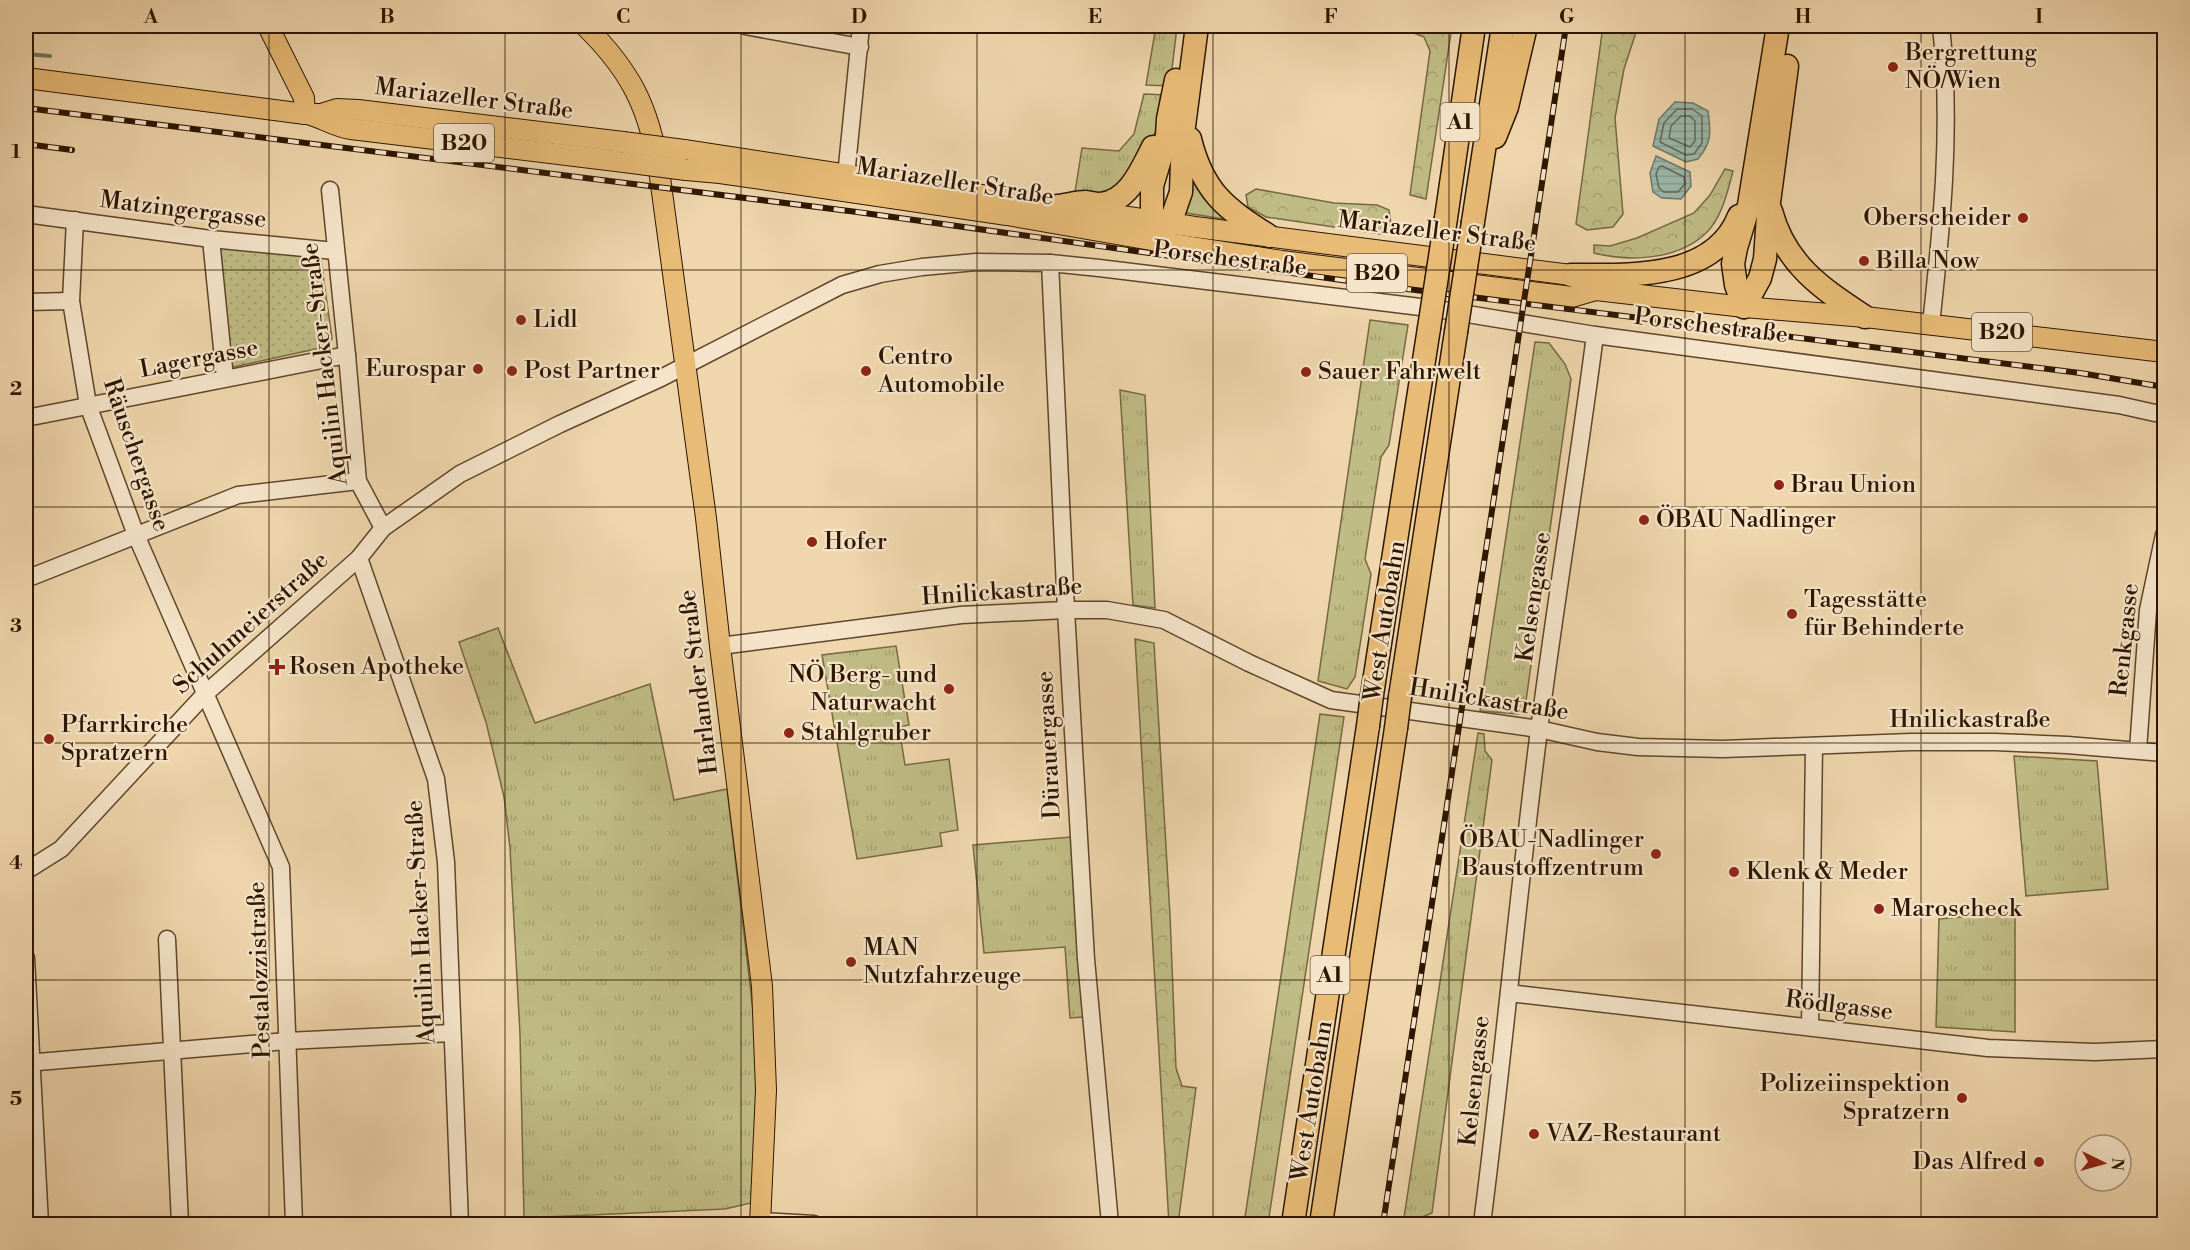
<svg xmlns="http://www.w3.org/2000/svg" width="2190" height="1250" font-family="'Libre Bodoni',serif">
	<style>
		.grass { fill: url(#grass-tufts); stroke: #766842; stroke-width: 1.5 }
		.forest { fill: url(#forest-crowns); stroke: #766842; stroke-width: 1.5 }
		.park { fill: url(#park-dots); stroke: #766842; stroke-width: 1.5 }
		.water { fill: url(#water-rules); stroke: #6e7767; stroke-width: 1.5 }
		.lines { fill: none; stroke-linecap: round; stroke-linejoin: round }
		.shore { stroke: #646756; stroke-width: 1.5 }
		.stream { stroke: #6e7767; stroke-width: 4 }
		.minor-casing { stroke: #5e452b; stroke-width: 19 }
		.major-casing { stroke: #2d1500; stroke-width: 22 }
		.highway-casing { stroke: #2d1500; stroke-width: 25 }
		.minor { stroke: #f5e4c9; stroke-width: 16 }
		.major { stroke: #e8bb76; stroke-width: 20 }
		.highway { stroke: #e8bb76; stroke-width: 22 }
		.rail-casing { stroke: #2d1500; stroke-width: 6 }
		.rail { stroke: #f5e4c9; stroke-width: 4; stroke-dasharray: 11; stroke-linecap: butt }
		.major-bridge-casing { stroke: #2d1500; stroke-width: 22; stroke-linecap: butt }
		.highway-bridge-casing { stroke: #2d1500; stroke-width: 25; stroke-linecap: butt }
		.major-bridge { stroke: #e8bb76; stroke-width: 20 }
		.highway-bridge { stroke: #e8bb76; stroke-width: 22 }
		.grid { fill: none; stroke: #2d1500; stroke-width: 1.5; stroke-opacity: 0.55 }
		.poi-dot { fill: #8f2418; stroke: #f5e4c9; stroke-width: 2 }
		.labels { text-anchor: middle; dominant-baseline: central; stroke-width: 4.5; stroke-linejoin: round; paint-order: stroke }
		.shield { fill: #f5e4c9; stroke: #69533c; stroke-width: 1.5 }
		.shield-label { font-size: 22px; font-weight: bold; fill: #2d1500 }
		.poi-label { font-size: 24px; fill: #2d1500; stroke: #f5e4c9; text-anchor: start }
		.street-label { font-size: 24px; fill: #2d1500; stroke: #f5e4c9 }
		.neatline { fill: none; stroke: #2d1500; stroke-width: 2 }
		.grid-label { font-size: 20px; text-anchor: middle; font-weight: bold; fill: #2d1500 }
	</style>
	<defs>
		<pattern id="grass-tufts" width="24" height="20" patternUnits="userSpaceOnUse" patternTransform="scale(1.5)"><rect width="24" height="20" fill="#c0bc85"/><path d="M3 7l-1-3M5 7V3M7 7l1-3M15 17l-1-3M17 17v-4M19 17l1-3" fill="none" stroke="#a5a171"/></pattern>
		<pattern id="forest-crowns" width="20" height="18" patternUnits="userSpaceOnUse" patternTransform="scale(1.5)"><rect width="20" height="18" fill="#c0bc85"/><path d="M2 6a3 3 0 1 1 6 0M12 15a3 3 0 1 1 6 0" fill="none" stroke="#a5a171"/></pattern>
		<pattern id="park-dots" width="8" height="8" patternUnits="userSpaceOnUse" patternTransform="scale(1.5)"><rect width="8" height="8" fill="#c0bc85"/><path d="M2 2h.1M6 6h.1" fill="none" stroke="#a5a171" stroke-width="1.8" stroke-linecap="round"/></pattern>
		<pattern id="water-rules" width="6" height="5" patternUnits="userSpaceOnUse" patternTransform="scale(1.5)"><rect width="6" height="5" fill="#9ab9ac"/><path d="M0 2.5h6" fill="none" stroke="#859e92"/></pattern>
	</defs>
	<rect width="100%" height="100%" fill="#efd6ac"/>
	<filter id="stains"><feTurbulence type="fractalNoise" baseFrequency=".00333" numOctaves="4"/><feColorMatrix values="0 0 0 0 .2 0 0 0 0 .09 0 0 0 0 .02 0 0 0 .5 -.17"/></filter>
	<radialGradient id="worn" r=".72"><stop offset=".6" stop-color="#630" stop-opacity="0"/><stop offset="1" stop-color="#630" stop-opacity=".3"/></radialGradient>
	<!-- grass -->
	<g class="grass">
		<polygon points="1156,26 1174,26 1176,35 1170,86 1146,85"/>
		<polygon points="1144,94 1167,95 1156,131 1126,186 1101,195 1075,192 1082,148 1119,151 1134,134"/>
		<polygon points="1187,151 1230,220 1180,212"/>
		<polygon points="1370,320 1408,325 1389,445 1381,457 1365,559 1371,574 1355,677 1347,689 1318,681"/>
		<polygon points="1535,342 1549,343 1565,364 1571,379 1526,701 1518,714 1480,711"/>
		<polygon points="1120,390 1145,395 1155,608 1133,605"/>
		<polygon points="498,628 535,723 650,684 674,800 727,789 756,1036 759,1103 751,1203 725,1209 524,1218 520,1034 510,848 504,797 486,722 459,642"/>
		<polygon points="896,646 909,725 899,727 905,765 949,759 958,830 940,833 942,846 857,859 822,655"/>
		<polygon points="1320,714 1344,717 1268,1224 1244,1224"/>
		<polygon points="1478,733 1484,734 1485,751 1492,760 1432,1213 1420,1218 1414,1224 1403,1224"/>
		<polygon points="2014,756 2097,761 2108,889 2026,896"/>
		<polygon points="1071,837 1083,1017 1070,1018 1065,947 984,953 973,845"/>
		<polygon points="2015,912 2015,1032 1936,1027 1939,919"/>
	</g>
	<!-- forest -->
	<g class="forest">
		<polygon points="1396,26 1452,26 1426,199 1410,195 1430,51 1424,37"/>
		<polygon points="1603,26 1638,26 1624,69 1615,118 1623,214 1613,227 1587,230 1576,224"/>
		<path d="M1725,169l8,2c-5,20 -12,49 -28,63 -28,26 -76,28 -111,19v-8l16,1 27,-8 57,-25 16,-18z"/>
		<polygon points="1256,189 1334,203 1377,205 1389,210 1391,224 1381,234 1266,217 1248,207 1246,195"/>
		<polygon points="1135,639 1154,643 1170,915 1176,1068 1182,1086 1196,1088 1178,1224 1169,1224"/>
	</g>
	<!-- park -->
	<polygon class="park" points="219,244 311,257 321,261 332,338 329,346 229,368"/>
	<!-- water -->
	<g class="water">
		<path d="M1675,102l18,1 15,8c3,22 4,31 -10,48l-12,3 -33,-16 6,-27z"/>
		<polygon points="1656,156 1690,172 1691,186 1681,199 1662,198 1653,192 1650,173"/>
	</g>
	<g class="lines">
		<!-- shore -->
		<g class="shore">
			<polygon points="1677,109 1692,109 1702,116 1702,143 1694,154 1686,155 1660,142 1664,123"/>
			<polygon points="1681,116 1690,116 1695,121 1695,141 1690,147 1669,138 1671,126"/>
			<polygon points="1662,166 1684,177 1685,184 1678,192 1664,192 1659,188 1656,174 1659,167"/>
		</g>
		<!-- stream -->
		<polyline class="stream" points="26,54 50,56"/>
		<!-- minor casing -->
		<g class="minor-casing">
			<g id="minor">
				<polyline points="745,26 860,47"/>
				<polyline points="845,186 861,26"/>
				<polyline points="330,190 347,355 358,481 383,528"/>
				<polyline points="26,214 211,239 335,251"/>
				<polyline points="75,220 71,301 88,405 136,535 281,867 294,1224"/>
				<polyline points="211,239 225,378"/>
				<polyline points="1050,263 1066,610 1086,959 1110,1224"/>
				<polyline points="26,302 71,301"/>
				<path d="M1931,324c11,-99 21,-199 10,-298"/>
				<polyline points="26,418 347,355"/>
				<polyline points="359,558 436,779 446,862 460,1224"/>
				<polyline points="26,579 238,495 358,481"/>
				<polyline points="720,646 961,615 1066,610 1107,610 1164,620 1249,663 1331,700 1539,729 1597,742 1638,747 1723,749 1911,742 1995,742 2067,745 2164,753"/>
				<polyline points="2138,750 2148,610 2164,535"/>
				<polyline points="26,871 61,849 205,694 359,558 383,528 460,474 560,424 661,378 842,285 880,274 922,267 976,262 1050,263 1099,268 1437,309 1595,335 2119,405 2164,415"/>
				<polyline points="167,939 180,1224"/>
				<polyline points="26,958 40,1224"/>
				<polyline points="1509,993 1988,1048 2095,1052 2164,1049"/>
				<polyline points="1810,1027 1814,746"/>
				<polyline points="26,1063 287,1041 452,1033"/>
				<polyline points="760,1221 814,1224"/>
				<path d="M1482,1224c21,-164 36,-330 57,-494 17,-132 39,-263 56,-395"/>
			</g>
		</g>
		<!-- major casing -->
		<g class="major-casing">
			<g id="major">
				<polyline points="268,26 304,98 305,114"/>
				<path d="M585,26c45,44 64,81 74,144l47,348 14,128 42,340 4,104 -6,134"/>
				<polyline points="26,78 305,114 321,114 337,109 358,110 623,142"/>
				<path d="M308,114c15,4 27,13 43,15l273,33"/>
				<polyline points="684,150 1195,227 1571,275 1596,290 1744,307 1865,317 2164,352"/>
				<polyline points="686,170 720,173 1007,215 1192,247 1282,261 1572,297 1596,290"/>
			</g>
		</g>
		<!-- highway casing -->
		<g class="highway-casing">
			<g id="highway">
				<polyline points="1495,137 1507,107 1526,26"/>
				<path d="M1190,139c13,53 35,69 79,97"/>
				<path d="M1058,206c9,-1 19,-4 28,-4 5,1 10,2 14,2 29,-2 42,-36 53,-57"/>
				<path d="M1771,211c14,53 50,77 94,106"/>
				<polyline points="1446,218 1474,26"/>
				<polyline points="1473,222 1503,26"/>
				<polyline points="1157,241 1160,233 1172,218 1181,192 1183,134 1197,26"/>
				<polyline points="1157,241 1157,232 1152,214 1152,186 1167,136 1168,119 1176,80"/>
				<path d="M1571,275c56,0 143,6 168,-59"/>
				<polyline points="1744,307 1736,285 1733,264 1736,248 1749,205 1778,26"/>
				<polyline points="1744,307 1760,278 1765,259 1769,202 1787,66"/>
				<polyline points="1372,695 1429,328"/>
				<polyline points="1400,697 1456,332"/>
				<polyline points="1293,1224 1368,726"/>
				<polyline points="1321,1224 1396,728"/>
			</g>
		</g>
		<!-- minor -->
		<use href="#minor" class="minor"/>
		<!-- major -->
		<use href="#major" class="major"/>
		<!-- highway -->
		<use href="#highway" class="highway"/>
		<!-- rail casing -->
		<g class="rail-casing">
			<g id="rail">
				<polyline points="26,108 857,212 1391,287 2080,373 2164,387"/>
				<polyline points="26,144 72,150"/>
				<polyline points="1383,1224 1566,26"/>
			</g>
		</g>
		<!-- rail -->
		<use href="#rail" class="rail"/>
		<!-- major-bridge casing -->
		<g class="major-bridge-casing">
			<g id="major-bridge">
				<polyline points="623,142 684,150"/>
				<polyline points="624,162 686,170"/>
			</g>
		</g>
		<!-- highway-bridge casing -->
		<g class="highway-bridge-casing">
			<g id="highway-bridge">
				<polyline points="1429,328 1446,218"/>
				<polyline points="1456,332 1473,222"/>
				<polyline points="1368,726 1372,695"/>
				<polyline points="1396,728 1400,697"/>
			</g>
		</g>
		<!-- major-bridge -->
		<use href="#major-bridge" class="major-bridge"/>
		<!-- highway-bridge -->
		<use href="#highway-bridge" class="highway-bridge"/>
	</g>
	<!-- grid -->
	<path class="grid" d="M269,26v1198M505,26v1198M741,26v1198M977,26v1198M1213,26v1198M1449,26v1198M1685,26v1198M1921,26v1198M26,270h2138M26,507h2138M26,743h2138M26,980h2138"/>
	<!-- markers -->
	<g class="poi-dot">
		<circle cx="1893" cy="67" r="6"/>
		<circle cx="2023" cy="218" r="6"/>
		<circle cx="1864" cy="261" r="6"/>
		<circle cx="521" cy="320" r="6"/>
		<circle cx="478" cy="369" r="6"/>
		<circle cx="512" cy="371" r="6"/>
		<circle cx="866" cy="371" r="6"/>
		<circle cx="1306" cy="372" r="6"/>
		<circle cx="1779" cy="485" r="6"/>
		<circle cx="1644" cy="520" r="6"/>
		<circle cx="812" cy="542" r="6"/>
		<circle cx="1792" cy="614" r="6"/>
		<path d="M274 658h6v6h6v6h-6v6h-6v-6h-6v-6h6z"/>
		<circle cx="949" cy="689" r="6"/>
		<circle cx="789" cy="733" r="6"/>
		<circle cx="49" cy="739" r="6"/>
		<circle cx="1656" cy="854" r="6"/>
		<circle cx="1734" cy="872" r="6"/>
		<circle cx="1879" cy="909" r="6"/>
		<circle cx="851" cy="962" r="6"/>
		<circle cx="1962" cy="1098" r="6"/>
		<circle cx="1534" cy="1134" r="6"/>
		<circle cx="2039" cy="1162" r="6"/>
	</g>
	<g class="labels">
		<!-- shield labels -->
		<g class="shield">
			<rect x="1440.5" y="103" width="39" height="38" rx="4.5"/>
			<rect x="434" y="124" width="60" height="38" rx="4.5"/>
			<rect x="1347" y="254" width="60" height="38" rx="4.5"/>
			<rect x="1972" y="313" width="60" height="38" rx="4.5"/>
			<rect x="1310.5" y="956" width="39" height="38" rx="4.5"/>
		</g>
		<g class="shield-label">
			<text x="1460" y="122">A1</text>
			<text x="464" y="143">B20</text>
			<text x="1377" y="273">B20</text>
			<text x="2002" y="332">B20</text>
			<text x="1330" y="975">A1</text>
		</g>
		<!-- poi labels -->
		<g class="poi-label">
			<text x="1905" y="53">Bergrettung<tspan x="1905" dy="28">NÖ/Wien</tspan></text>
			<text x="2011" y="218" text-anchor="end">Oberscheider</text>
			<text x="1876" y="261">Billa Now</text>
			<text x="533" y="320">Lidl</text>
			<text x="878" y="357">Centro<tspan x="878" dy="28">Automobile</tspan></text>
			<text x="466" y="369" text-anchor="end">Eurospar</text>
			<text x="524" y="371">Post Partner</text>
			<text x="1318" y="372">Sauer Fahrwelt</text>
			<text x="1791" y="485">Brau Union</text>
			<text x="1656" y="520">ÖBAU Nadlinger</text>
			<text x="824" y="542">Hofer</text>
			<text x="1804" y="600">Tagesstätte<tspan x="1804" dy="28">für Behinderte</tspan></text>
			<text x="289" y="667">Rosen Apotheke</text>
			<text x="937" y="675" text-anchor="end">NÖ Berg- und<tspan x="937" dy="28">Naturwacht</tspan></text>
			<text x="61" y="725">Pfarrkirche<tspan x="61" dy="28">Spratzern</tspan></text>
			<text x="801" y="733">Stahlgruber</text>
			<text x="1644" y="840" text-anchor="end">ÖBAU-Nadlinger<tspan x="1644" dy="28">Baustoffzentrum</tspan></text>
			<text x="1746" y="872">Klenk &amp; Meder</text>
			<text x="1891" y="909">Maroscheck</text>
			<text x="863" y="948">MAN<tspan x="863" dy="28">Nutzfahrzeuge</tspan></text>
			<text x="1950" y="1084" text-anchor="end">Polizeiinspektion<tspan x="1950" dy="28">Spratzern</tspan></text>
			<text x="1546" y="1134">VAZ-Restaurant</text>
			<text x="2027" y="1162" text-anchor="end">Das Alfred</text>
		</g>
		<!-- street labels -->
		<g class="street-label">
			<text transform="translate(474 99) rotate(7)">Mariazeller Straße</text>
			<text transform="translate(955 182) rotate(9)">Mariazeller Straße</text>
			<text transform="translate(183 210) rotate(7)">Matzingergasse</text>
			<text transform="translate(1437 232) rotate(7)">Mariazeller Straße</text>
			<text transform="translate(1230 259) rotate(7)">Porschestraße</text>
			<text transform="translate(1711 326) rotate(7)">Porschestraße</text>
			<text transform="translate(199 359) rotate(-11)">Lagergasse</text>
			<text transform="translate(325 364) rotate(-97)">Aquilin Hacker-Straße</text>
			<text transform="translate(136 455) rotate(71)">Räuschergasse</text>
			<text transform="translate(1002 592) rotate(-4)">Hnilickastraße</text>
			<text transform="translate(1534 597) rotate(-82)">Kelsengasse</text>
			<text transform="translate(1385 621) rotate(-81)">West Autobahn</text>
			<text transform="translate(251 623) rotate(-42)">Schuhmeierstraße</text>
			<text transform="translate(2125 640) rotate(-84)">Renkgasse</text>
			<text transform="translate(699 682) rotate(-97)">Harlander Straße</text>
			<text transform="translate(1489 700) rotate(9)">Hnilickastraße</text>
			<text x="1970" y="720">Hnilickastraße</text>
			<text transform="translate(1049 745) rotate(-93)">Dürauergasse</text>
			<text transform="translate(421 922) rotate(-93)">Aquilin Hacker-Straße</text>
			<text transform="translate(260 970) rotate(-92)">Pestalozzistraße</text>
			<text transform="translate(1839 1006) rotate(7)">Rödlgasse</text>
			<text transform="translate(1475 1081) rotate(-84)">Kelsengasse</text>
			<text transform="translate(1312 1101) rotate(-81)">West Autobahn</text>
		</g>
	</g>
	<!-- margin -->
	<rect width="2190" height="1250" fill="none" stroke="#efd6ac" stroke-width="66"/>
	<!-- north arrow -->
	<g transform="translate(2103 1163) rotate(95)"><circle r="28" fill="#f5e4c9" stroke="#a59179" stroke-width="1.5"/>
	<path d="M0-4.5L10 22L0 15L-10 22Z" fill="#8f2418"/>
	<text y="-9" font-size="16" font-weight="bold" text-anchor="middle" fill="#2d1500">N</text>
	</g>
	<rect x="33" y="33" width="2124" height="1184" class="neatline"/>
	<g class="grid-label">
		<text x="151" y="23">A</text>
		<text x="387" y="23">B</text>
		<text x="623" y="23">C</text>
		<text x="859" y="23">D</text>
		<text x="1095" y="23">E</text>
		<text x="1331" y="23">F</text>
		<text x="1567" y="23">G</text>
		<text x="1803" y="23">H</text>
		<text x="2039" y="23">I</text>
		<text x="16" y="158">1</text>
		<text x="16" y="395">2</text>
		<text x="16" y="632">3</text>
		<text x="16" y="869">4</text>
		<text x="16" y="1105">5</text>
	</g>
	<rect width="100%" height="100%" filter="url(#stains)"/>
	<rect width="100%" height="100%" fill="url(#worn)"/>
</svg>
